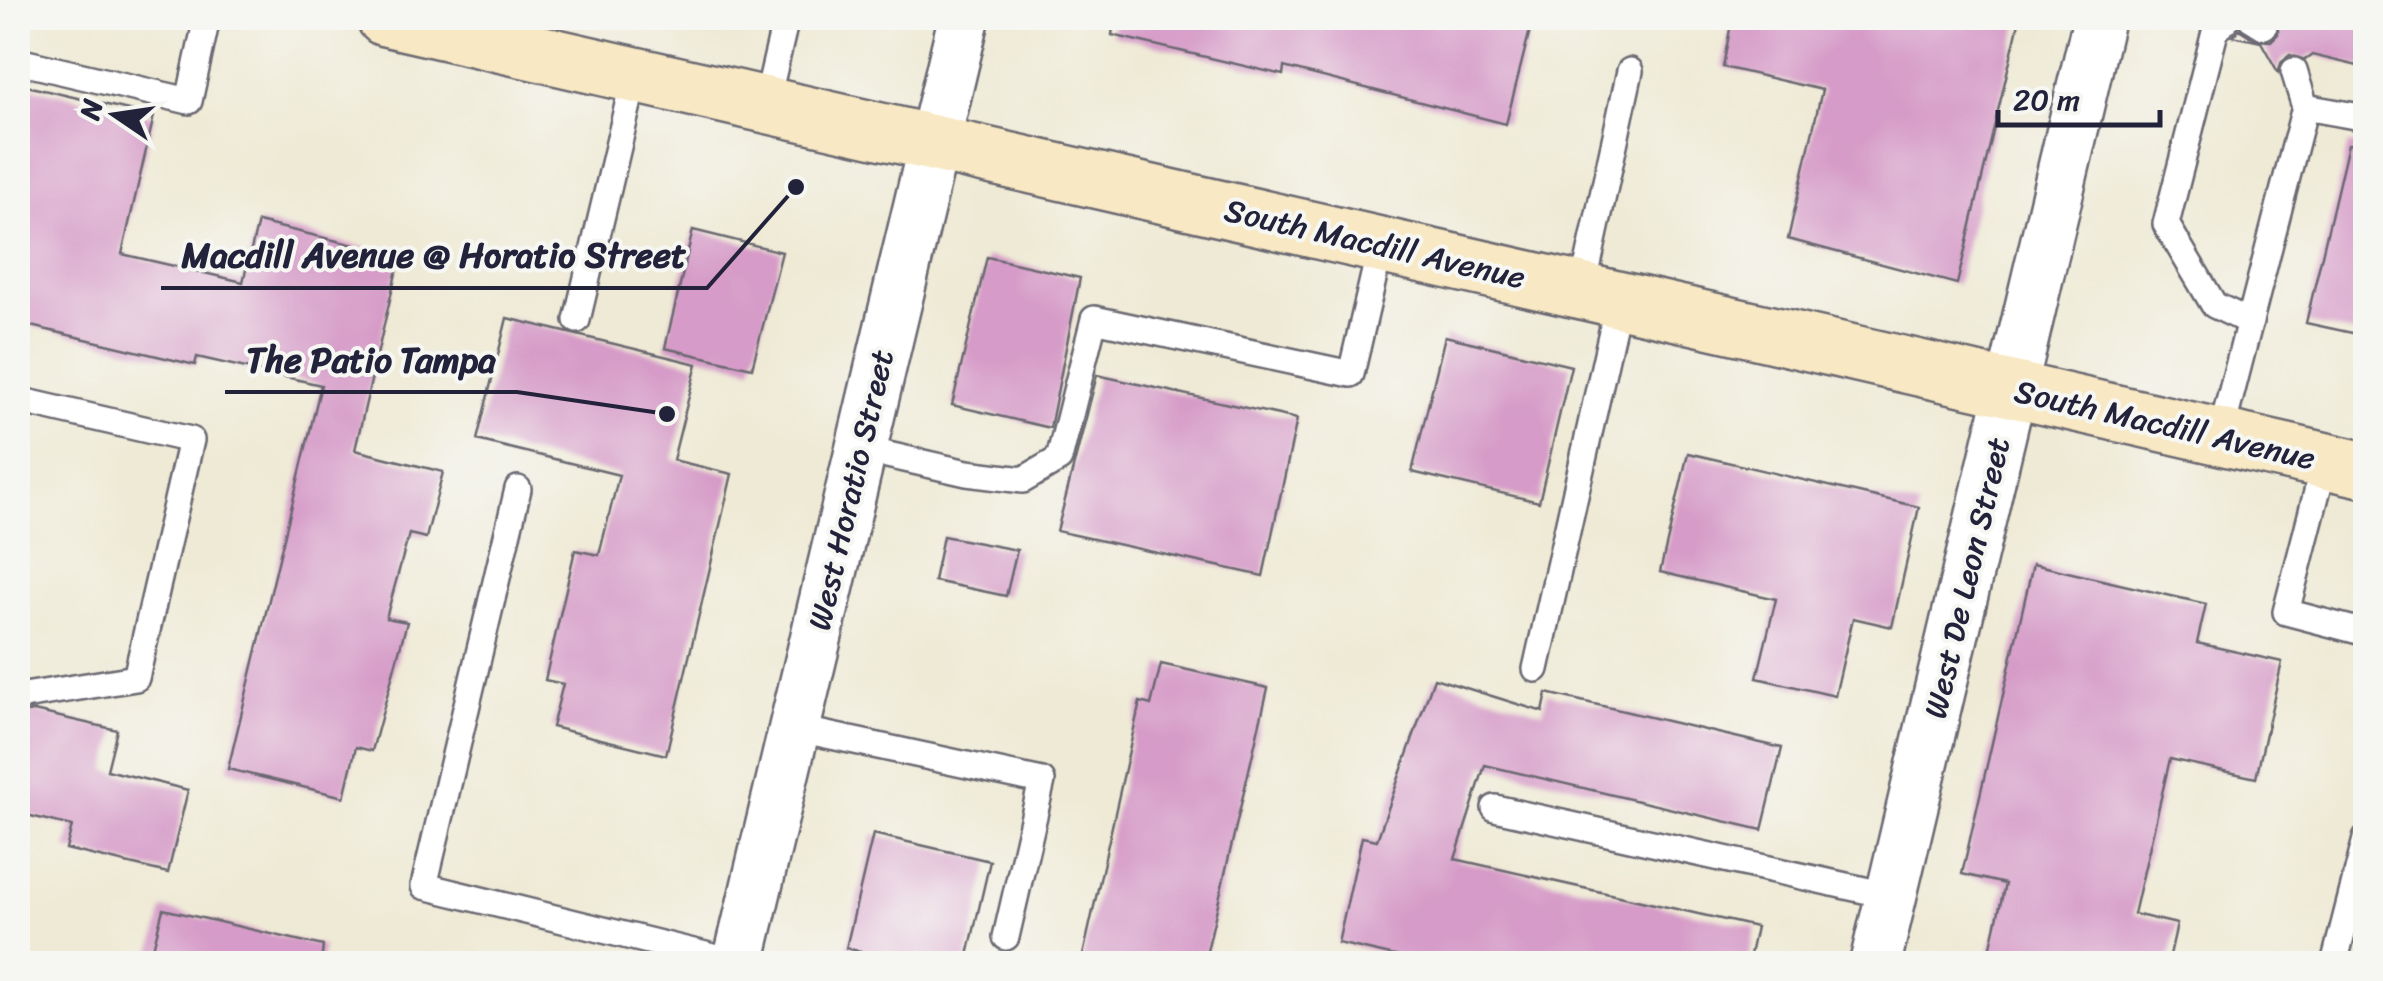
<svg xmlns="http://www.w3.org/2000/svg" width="2383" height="981" font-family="Sriracha,sans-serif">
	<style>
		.building { fill: #d69bc8 }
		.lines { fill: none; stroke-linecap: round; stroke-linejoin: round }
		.lane-casing { stroke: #6a6871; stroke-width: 30 }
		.street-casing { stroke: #6a6871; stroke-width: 55 }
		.secondary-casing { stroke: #6a6871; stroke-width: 60 }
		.lane { stroke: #fff; stroke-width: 25 }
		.street { stroke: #fff; stroke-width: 50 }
		.secondary { stroke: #f8e8c3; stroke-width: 55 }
		.labels { text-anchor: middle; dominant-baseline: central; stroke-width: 8; stroke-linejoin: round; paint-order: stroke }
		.street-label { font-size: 32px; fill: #22223b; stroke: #f6f6f2 }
		.leader { fill: none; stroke: #22223b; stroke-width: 4 }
		.callout-dot { fill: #22223b; stroke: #f6f6f2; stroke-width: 4 }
		.callout-label { font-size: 35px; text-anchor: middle; font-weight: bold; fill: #22223b; stroke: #f6f6f2; stroke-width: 8; stroke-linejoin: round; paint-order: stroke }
	</style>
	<rect width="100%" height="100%" fill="#f6f6f2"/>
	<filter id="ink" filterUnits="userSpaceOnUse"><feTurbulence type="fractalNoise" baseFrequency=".01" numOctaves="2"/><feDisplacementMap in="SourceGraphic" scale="20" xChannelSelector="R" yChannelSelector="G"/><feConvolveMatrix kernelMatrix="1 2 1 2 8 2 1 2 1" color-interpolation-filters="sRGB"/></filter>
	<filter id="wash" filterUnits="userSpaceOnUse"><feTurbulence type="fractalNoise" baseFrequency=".0048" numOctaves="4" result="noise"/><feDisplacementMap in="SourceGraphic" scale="40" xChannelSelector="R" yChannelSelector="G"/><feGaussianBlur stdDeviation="2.25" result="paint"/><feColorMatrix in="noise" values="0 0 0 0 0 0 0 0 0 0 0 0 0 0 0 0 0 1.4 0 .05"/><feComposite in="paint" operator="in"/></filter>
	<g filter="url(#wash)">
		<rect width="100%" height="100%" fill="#efead5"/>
		<g id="blocks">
			<!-- building -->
			<g class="building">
				<polygon points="1114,18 1533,18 1506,124 1284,67 1283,75 1112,35"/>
				<polygon points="1732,18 2020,18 1957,284 1788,239 1822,90 1723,67"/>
				<polygon points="2278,18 2366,18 2366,68 2312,55 2305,60 2290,55 2282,61 2278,72 2261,42 2233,36 2239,29 2256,40 2271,41 2278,34"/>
				<polygon points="18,84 154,116 122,254 243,282 258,222 400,256 355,450 443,472 426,538 409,534 386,618 407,622 372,751 356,747 344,797 228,769 321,385 197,357 195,365 18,323"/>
				<polygon points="2348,144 2366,146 2366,336 2306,323"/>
				<polygon points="693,230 782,252 752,368 665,348"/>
				<polygon points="987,257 1080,278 1050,428 952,405"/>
				<polygon points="507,318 697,364 673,460 732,474 666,755 552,727 563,684 545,680 575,550 599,555 619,475 477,440"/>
				<polygon points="1445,336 1571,366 1539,502 1412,472"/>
				<polygon points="1097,375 1297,419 1263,576 1057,531"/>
				<polygon points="1688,453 1919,507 1892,627 1853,618 1835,696 1757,678 1776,599 1660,572"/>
				<polygon points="943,536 1017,550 1006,596 934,581"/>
				<polygon points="2033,564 2206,604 2197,643 2282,662 2256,778 2170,759 2134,914 2177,924 2168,964 1987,964 2005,884 1962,874"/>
				<polygon points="1161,664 1268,688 1204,964 1081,964 1140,702 1151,705"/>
				<polygon points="1434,678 1543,712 1547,693 1782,748 1762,830 1485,765 1455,859 1756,927 1748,964 1430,964 1338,943 1362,837 1377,840"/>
				<polygon points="34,711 117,730 107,770 188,790 168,873 66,849 72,826 18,813 18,713"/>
				<polygon points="873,834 990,861 966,964 911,964 846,948"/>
				<polygon points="163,909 323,946 321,964 149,964"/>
			</g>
		</g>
	</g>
	<g filter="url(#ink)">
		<use href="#blocks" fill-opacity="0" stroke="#6a6871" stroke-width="2.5"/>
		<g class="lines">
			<!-- lane casing -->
			<g class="lane-casing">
				<g id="lane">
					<polyline points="2227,18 2215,32 2166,224 2214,305 2250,322"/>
					<polyline points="2251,18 2264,26"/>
					<polyline points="18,61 189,101 207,18"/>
					<polyline points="766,104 786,18"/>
					<polyline points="2305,107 2366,118"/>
					<polyline points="1582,292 1630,71"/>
					<polyline points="577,320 635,75"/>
					<polyline points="18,400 191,440 136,678 18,697"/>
					<polyline points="2220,437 2305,107 2294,71"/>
					<polyline points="861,449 967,473 1023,480 1059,459 1094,319 1351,374 1381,245"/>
					<polyline points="2325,461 2286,612 2366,633"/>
					<polyline points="518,489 424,886 738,963"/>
					<polyline points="1536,669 1619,300"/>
					<polyline points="794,728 1042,781 1006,937"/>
					<polyline points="1495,808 1891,896"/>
					<polyline points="2334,964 2366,839"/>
				</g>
			</g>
			<!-- street casing -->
			<g class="street-casing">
				<g id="street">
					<polyline points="738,964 964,18"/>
					<polyline points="1875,964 2099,18"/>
				</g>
			</g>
			<!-- secondary casing -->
			<g class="secondary-casing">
				<polyline id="secondary" points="385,18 2366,470"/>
			</g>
			<!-- lane -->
			<use href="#lane" class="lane"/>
			<!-- street -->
			<use href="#street" class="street"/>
			<!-- secondary -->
			<use href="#secondary" class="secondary"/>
		</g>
	</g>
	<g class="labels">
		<!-- street labels -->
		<g class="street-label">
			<text transform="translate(1375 244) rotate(13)">South Macdill Avenue</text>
			<text transform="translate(2165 425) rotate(13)">South Macdill Avenue</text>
			<text transform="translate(851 490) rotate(-77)">West Horatio Street</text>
			<text transform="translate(1967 578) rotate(-77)">West De Leon Street</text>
		</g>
	</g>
	<!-- callouts -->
	<path class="leader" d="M796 187L707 288H161M667 414L517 392H225"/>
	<g class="callout-dot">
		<circle cx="796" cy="187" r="10"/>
		<circle cx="667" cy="414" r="10"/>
	</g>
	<g class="callout-label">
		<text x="434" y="267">Macdill Avenue @ Horatio Street</text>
		<text x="371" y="372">The Patio Tampa</text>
	</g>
	<!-- margin -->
	<rect width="2383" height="981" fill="none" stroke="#f6f6f2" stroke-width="60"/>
	<!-- north arrow -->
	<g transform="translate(115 115) rotate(283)" stroke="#f6f6f2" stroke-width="8" paint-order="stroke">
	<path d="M0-8L18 38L0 25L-18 38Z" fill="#22223b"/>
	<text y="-15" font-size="28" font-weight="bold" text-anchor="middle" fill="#22223b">N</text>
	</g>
	<!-- scale -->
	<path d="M1998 110v15h162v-15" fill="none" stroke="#22223b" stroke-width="5"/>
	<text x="2013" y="110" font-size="30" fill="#22223b" stroke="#f6f6f2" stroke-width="8" paint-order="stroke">20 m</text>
</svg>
